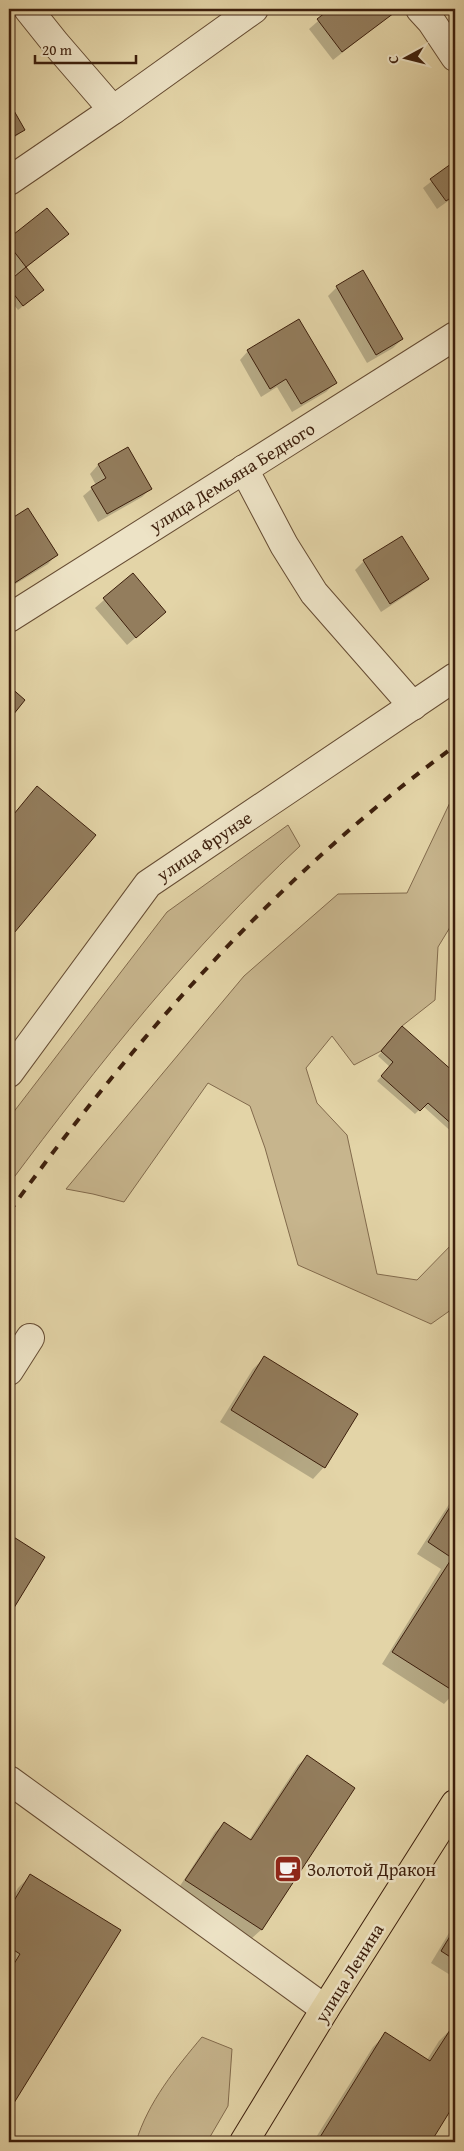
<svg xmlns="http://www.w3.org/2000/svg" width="464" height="2151" font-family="'Gentium Book Plus',serif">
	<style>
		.green { fill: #c7b58d; stroke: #826a4c }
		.shadow { fill: #0003 }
		.building { fill: #937d5d; stroke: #3d1f0c }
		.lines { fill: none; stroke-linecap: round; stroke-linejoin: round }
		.minor-casing { stroke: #664c33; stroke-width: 30 }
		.major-casing { stroke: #3d1f0c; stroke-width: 30 }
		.minor { stroke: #ede3c6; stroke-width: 28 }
		.major { stroke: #e3d4a7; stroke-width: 28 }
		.rail { stroke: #3d1f0c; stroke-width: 4; stroke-dasharray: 9 9; stroke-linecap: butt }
		.labels { text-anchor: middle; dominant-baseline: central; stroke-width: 5; stroke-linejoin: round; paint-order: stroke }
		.street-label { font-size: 18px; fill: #3d1f0c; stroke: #ede3c6 }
		.poi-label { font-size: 18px; fill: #3d1f0c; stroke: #ede3c6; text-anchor: start }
	</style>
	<rect width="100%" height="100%" fill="#e3d4a7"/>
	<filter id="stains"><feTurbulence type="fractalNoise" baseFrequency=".004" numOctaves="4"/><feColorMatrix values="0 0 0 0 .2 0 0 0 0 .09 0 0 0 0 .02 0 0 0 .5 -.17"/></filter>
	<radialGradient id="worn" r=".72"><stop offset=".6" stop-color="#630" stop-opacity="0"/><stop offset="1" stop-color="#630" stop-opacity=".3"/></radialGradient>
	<!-- green -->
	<g class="green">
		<polygon points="455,792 455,919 438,947 435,1000 402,1026 381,1051 354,1065 332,1036 306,1068 317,1103 347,1135 377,1274 417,1280 455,1241 455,1307 431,1324 298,1265 265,1148 250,1106 208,1083 124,1202 93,1194 66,1189 244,976 338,894 407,893"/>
		<path d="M288,825l12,21c-109,101 -202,219 -291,338v-66l158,-206z"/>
		<path d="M202,2037l30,12 -4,57 -21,36h-71c12,-40 40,-74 66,-105z"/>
	</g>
	<!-- shadow -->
	<g class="shadow">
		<polygon points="332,9 389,9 392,13 333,60 309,29"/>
		<polygon points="9,104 24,130 9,142"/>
		<polygon points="455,163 455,196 437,209 423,188"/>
		<polygon points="47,209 67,234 26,268 38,294 18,310 9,298 9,283 18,276 9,264 9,240"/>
		<polygon points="337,287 402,339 393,348 367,363 328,296"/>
		<polygon points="248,351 335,383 326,392 292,412 277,387 261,397 240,360"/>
		<polygon points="128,449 151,488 142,497 98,522 83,496 96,485 90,474 98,465"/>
		<polygon points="27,510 56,555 48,564 9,588 9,522"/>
		<polygon points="401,537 428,579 419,587 381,612 355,570 364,561"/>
		<polygon points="132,575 155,621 127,645 95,608"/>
		<polygon points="37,788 94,835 9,937 9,820"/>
		<polygon points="402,1028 455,1075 455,1135 423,1106 415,1114 377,1081 390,1067 378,1056"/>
		<polygon points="265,1357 324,1467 313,1479 220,1422 253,1369"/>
		<polygon points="455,1495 455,1692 444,1704 382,1664 441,1569 417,1554"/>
		<polygon points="9,1535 44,1558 9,1613"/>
		<polygon points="307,1757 354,1788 261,1930 252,1938 178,1889 215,1832 224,1824 249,1840 298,1765"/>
		<polygon points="31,1875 119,1930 9,2109 9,1903 18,1888"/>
		<polygon points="455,1923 455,1978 431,1963"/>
		<polygon points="455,1991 455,1999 452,1997"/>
		<polygon points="452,2028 455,2031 455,2114 449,2110 429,2142 313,2142 373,2047 386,2034 427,2060 439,2041"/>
	</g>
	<!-- building -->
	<g class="building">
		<polygon points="330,9 390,9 394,13 342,52 317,19"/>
		<polygon points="9,102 25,130 9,139"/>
		<polygon points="455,161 455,195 446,201 430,179"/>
		<polygon points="47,208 69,234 26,267 9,245 9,238"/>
		<polygon points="26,267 44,290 23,306 9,288 9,281"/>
		<polygon points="363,270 403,339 376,355 336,286"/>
		<polygon points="299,319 337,383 301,404 286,379 270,389 247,350"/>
		<polygon points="128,447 152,489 107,514 91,487 106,478 98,464"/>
		<polygon points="28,508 58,555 13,584 9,578 9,520"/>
		<polygon points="402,536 429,579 390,604 363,560"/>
		<polygon points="133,573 166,612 136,638 103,598"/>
		<polygon points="9,686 25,700 9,720"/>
		<polygon points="37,786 96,835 9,939 9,820"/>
		<polygon points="402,1026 455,1073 455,1127 428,1103 420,1111 381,1076 393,1062 381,1051"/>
		<polygon points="264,1356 358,1414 325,1468 231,1410"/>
		<polygon points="455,1499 455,1692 392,1652 452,1558 428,1542"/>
		<polygon points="9,1534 45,1557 9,1616"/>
		<polygon points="307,1755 355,1788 262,1930 185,1880 224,1822 251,1840"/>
		<polygon points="30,1874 121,1930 9,2111 9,1972 20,1954 9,1947 9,1909"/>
		<polygon points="455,1928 455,1960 441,1951"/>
		<polygon points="452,2027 455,2029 455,2103 431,2142 317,2142 385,2032 430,2061"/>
	</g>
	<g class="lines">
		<!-- minor casing -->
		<g class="minor-casing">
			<g id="minor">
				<polyline points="28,9 56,44 113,110"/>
				<polyline points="420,9 431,21 455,57"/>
				<polyline points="9,181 113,110 254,9"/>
				<polyline points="244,469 284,545 314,593 413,706"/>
				<polyline points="9,618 455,336"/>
				<polyline points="9,1073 148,884 455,677"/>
				<polyline points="9,1371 30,1338"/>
				<polyline points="9,1780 325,2009"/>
			</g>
		</g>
		<!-- major casing -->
		<g class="major-casing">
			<polyline id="major" points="244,2142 325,2009 455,1804"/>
		</g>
		<!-- minor -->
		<use href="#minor" class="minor"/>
		<!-- major -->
		<use href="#major" class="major"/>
		<!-- rail -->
		<path class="rail" d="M9,1212c126,-175 271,-339 446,-466"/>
	</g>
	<!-- icons -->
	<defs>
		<g id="cafe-square" transform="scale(1.4375)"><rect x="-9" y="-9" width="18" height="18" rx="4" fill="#8f2418" stroke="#ede3c6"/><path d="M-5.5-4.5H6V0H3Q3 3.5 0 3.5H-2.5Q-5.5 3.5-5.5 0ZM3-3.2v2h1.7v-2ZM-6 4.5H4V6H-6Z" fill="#fff"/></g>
	</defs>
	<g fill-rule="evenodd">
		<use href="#cafe-square" x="288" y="1869"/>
	</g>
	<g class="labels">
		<!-- street labels -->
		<g class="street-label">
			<text transform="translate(232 477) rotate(-32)">улица Демьяна Бедного</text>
			<text transform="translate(204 846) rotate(-34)">улица Фрунзе</text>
			<text transform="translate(349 1973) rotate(-58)">улица Ленина</text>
		</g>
		<!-- poi labels -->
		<g class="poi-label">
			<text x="307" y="1869">Золотой Дракон</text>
		</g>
	</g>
	<!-- margin -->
	<rect width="464" height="2151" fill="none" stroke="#e3d4a7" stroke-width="30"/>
	<rect x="10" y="10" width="444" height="2131" fill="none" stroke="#3d1f0c" stroke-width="2.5"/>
	<rect x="15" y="15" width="434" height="2121" fill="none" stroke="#3d1f0c"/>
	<!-- north arrow -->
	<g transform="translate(406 58) rotate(263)" stroke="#ede3c6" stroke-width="4" paint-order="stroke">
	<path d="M0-4L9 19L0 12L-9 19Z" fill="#3d1f0c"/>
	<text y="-8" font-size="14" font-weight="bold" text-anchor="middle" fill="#3d1f0c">С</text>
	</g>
	<!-- scale -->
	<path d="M35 55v8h101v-8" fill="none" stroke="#3d1f0c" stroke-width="2.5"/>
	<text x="42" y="55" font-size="15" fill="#3d1f0c" stroke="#ede3c6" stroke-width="4" paint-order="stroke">20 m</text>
	<rect width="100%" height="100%" filter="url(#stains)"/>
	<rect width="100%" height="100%" fill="url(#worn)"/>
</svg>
